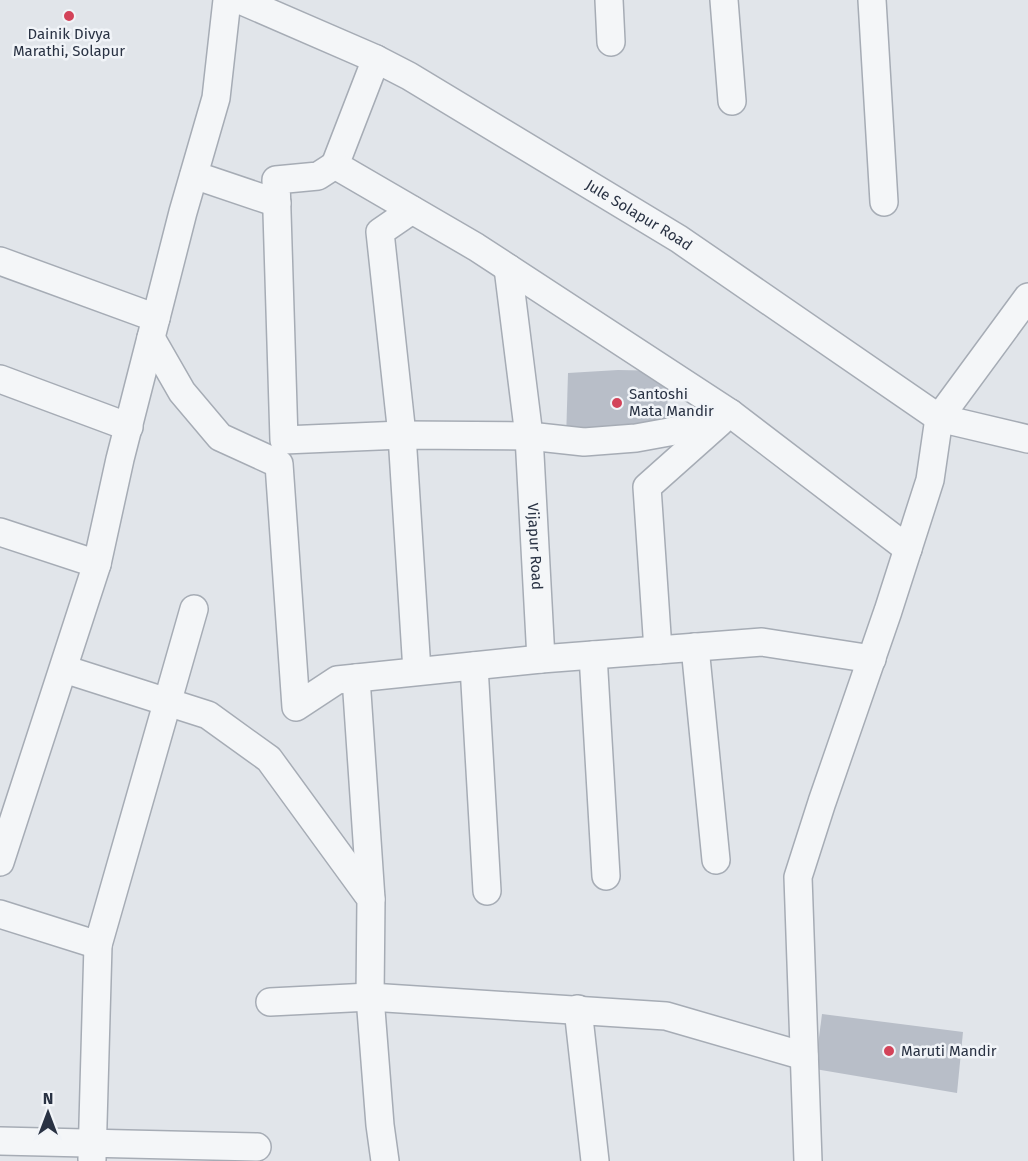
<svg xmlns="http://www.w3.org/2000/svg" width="1028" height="1161" font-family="'Fira Sans',sans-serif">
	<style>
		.building { fill: #b8bec8 }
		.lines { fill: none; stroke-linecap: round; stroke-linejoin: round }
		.street-casing { stroke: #a6acb5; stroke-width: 30 }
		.street { stroke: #f4f6f8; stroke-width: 27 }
		.poi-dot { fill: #d34359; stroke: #f1f4f8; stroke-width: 2 }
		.labels { text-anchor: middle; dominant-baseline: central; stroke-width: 5; stroke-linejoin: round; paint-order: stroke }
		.poi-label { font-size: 15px; fill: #293243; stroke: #f1f4f8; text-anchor: start }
		.street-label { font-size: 15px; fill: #293243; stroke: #f1f4f8 }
	</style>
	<rect width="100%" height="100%" fill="#e1e5ea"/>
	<!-- building -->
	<g class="building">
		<polygon points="618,370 666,371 669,432 566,440 568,373"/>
		<polygon points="822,1014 963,1032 957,1093 815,1069"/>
	</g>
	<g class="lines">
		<!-- street casing -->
		<g class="street-casing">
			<g id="street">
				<path id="s1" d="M240,0l136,59 33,17 270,163 260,179 89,21"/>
				<polyline points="609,0 611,42"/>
				<polyline points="724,0 732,101"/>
				<polyline points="872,0 884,202"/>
				<polyline points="376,59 335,165 476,247 730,413 908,549"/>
				<polyline points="335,165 318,176 276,180 284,440 402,435 529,436 584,442 636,438 669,432 683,429 730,413"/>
				<polyline points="194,175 277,203"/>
				<polyline points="412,210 380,232 402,435 417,671"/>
				<polyline points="0,261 156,318"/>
				<path id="s2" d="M508,268l21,168 12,223"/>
				<polyline points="151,338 182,392 220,437 279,464 296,707 337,680 541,659 762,642 872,659"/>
				<polyline points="0,379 129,427"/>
				<polyline points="0,532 97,564"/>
				<polyline points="695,647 716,860"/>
				<polyline points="658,650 647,487 720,422"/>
				<polyline points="593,655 606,876"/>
				<polyline points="474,666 487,891"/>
				<polyline points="64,669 208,715 269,759 371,899 370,997 380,1125 385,1161"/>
				<polyline points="356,678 371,899"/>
				<polyline points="0,862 97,564 120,459 156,318 183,212 216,98 227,0"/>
				<polyline points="0,914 98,945 194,609"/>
				<polyline points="270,1002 370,997 666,1016 804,1056"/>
				<polyline points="578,1009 595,1161"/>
				<polyline points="0,1141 257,1147"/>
				<polyline points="92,1159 98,945"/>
				<polyline points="808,1161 798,877 822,802 888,611 930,480 939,418 1028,297"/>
			</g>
		</g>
		<!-- street -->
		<use href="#street" class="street"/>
	</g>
	<!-- markers -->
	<g class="poi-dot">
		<circle cx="69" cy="16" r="6"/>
		<circle cx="617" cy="403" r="6"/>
		<circle cx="889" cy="1051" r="6"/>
	</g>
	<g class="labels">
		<!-- poi labels -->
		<g class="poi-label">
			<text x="69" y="34" text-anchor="middle">Dainik Divya<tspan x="69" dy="17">Marathi, Solapur</tspan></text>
			<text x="629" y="394">Santoshi<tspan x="629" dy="17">Mata Mandir</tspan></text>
			<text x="901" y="1051">Maruti Mandir</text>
		</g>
		<!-- street labels -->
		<g class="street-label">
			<text stroke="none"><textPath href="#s1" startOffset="454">Jule Solapur Road</textPath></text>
			<text stroke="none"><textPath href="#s2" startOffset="280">Vijapur Road</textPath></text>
		</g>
	</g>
	<!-- north arrow -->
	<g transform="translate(48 1113)" stroke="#f1f4f8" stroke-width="4.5" paint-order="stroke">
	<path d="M0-4.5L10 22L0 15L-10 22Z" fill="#293243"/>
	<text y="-9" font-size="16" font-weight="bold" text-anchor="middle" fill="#293243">N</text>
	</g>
</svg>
